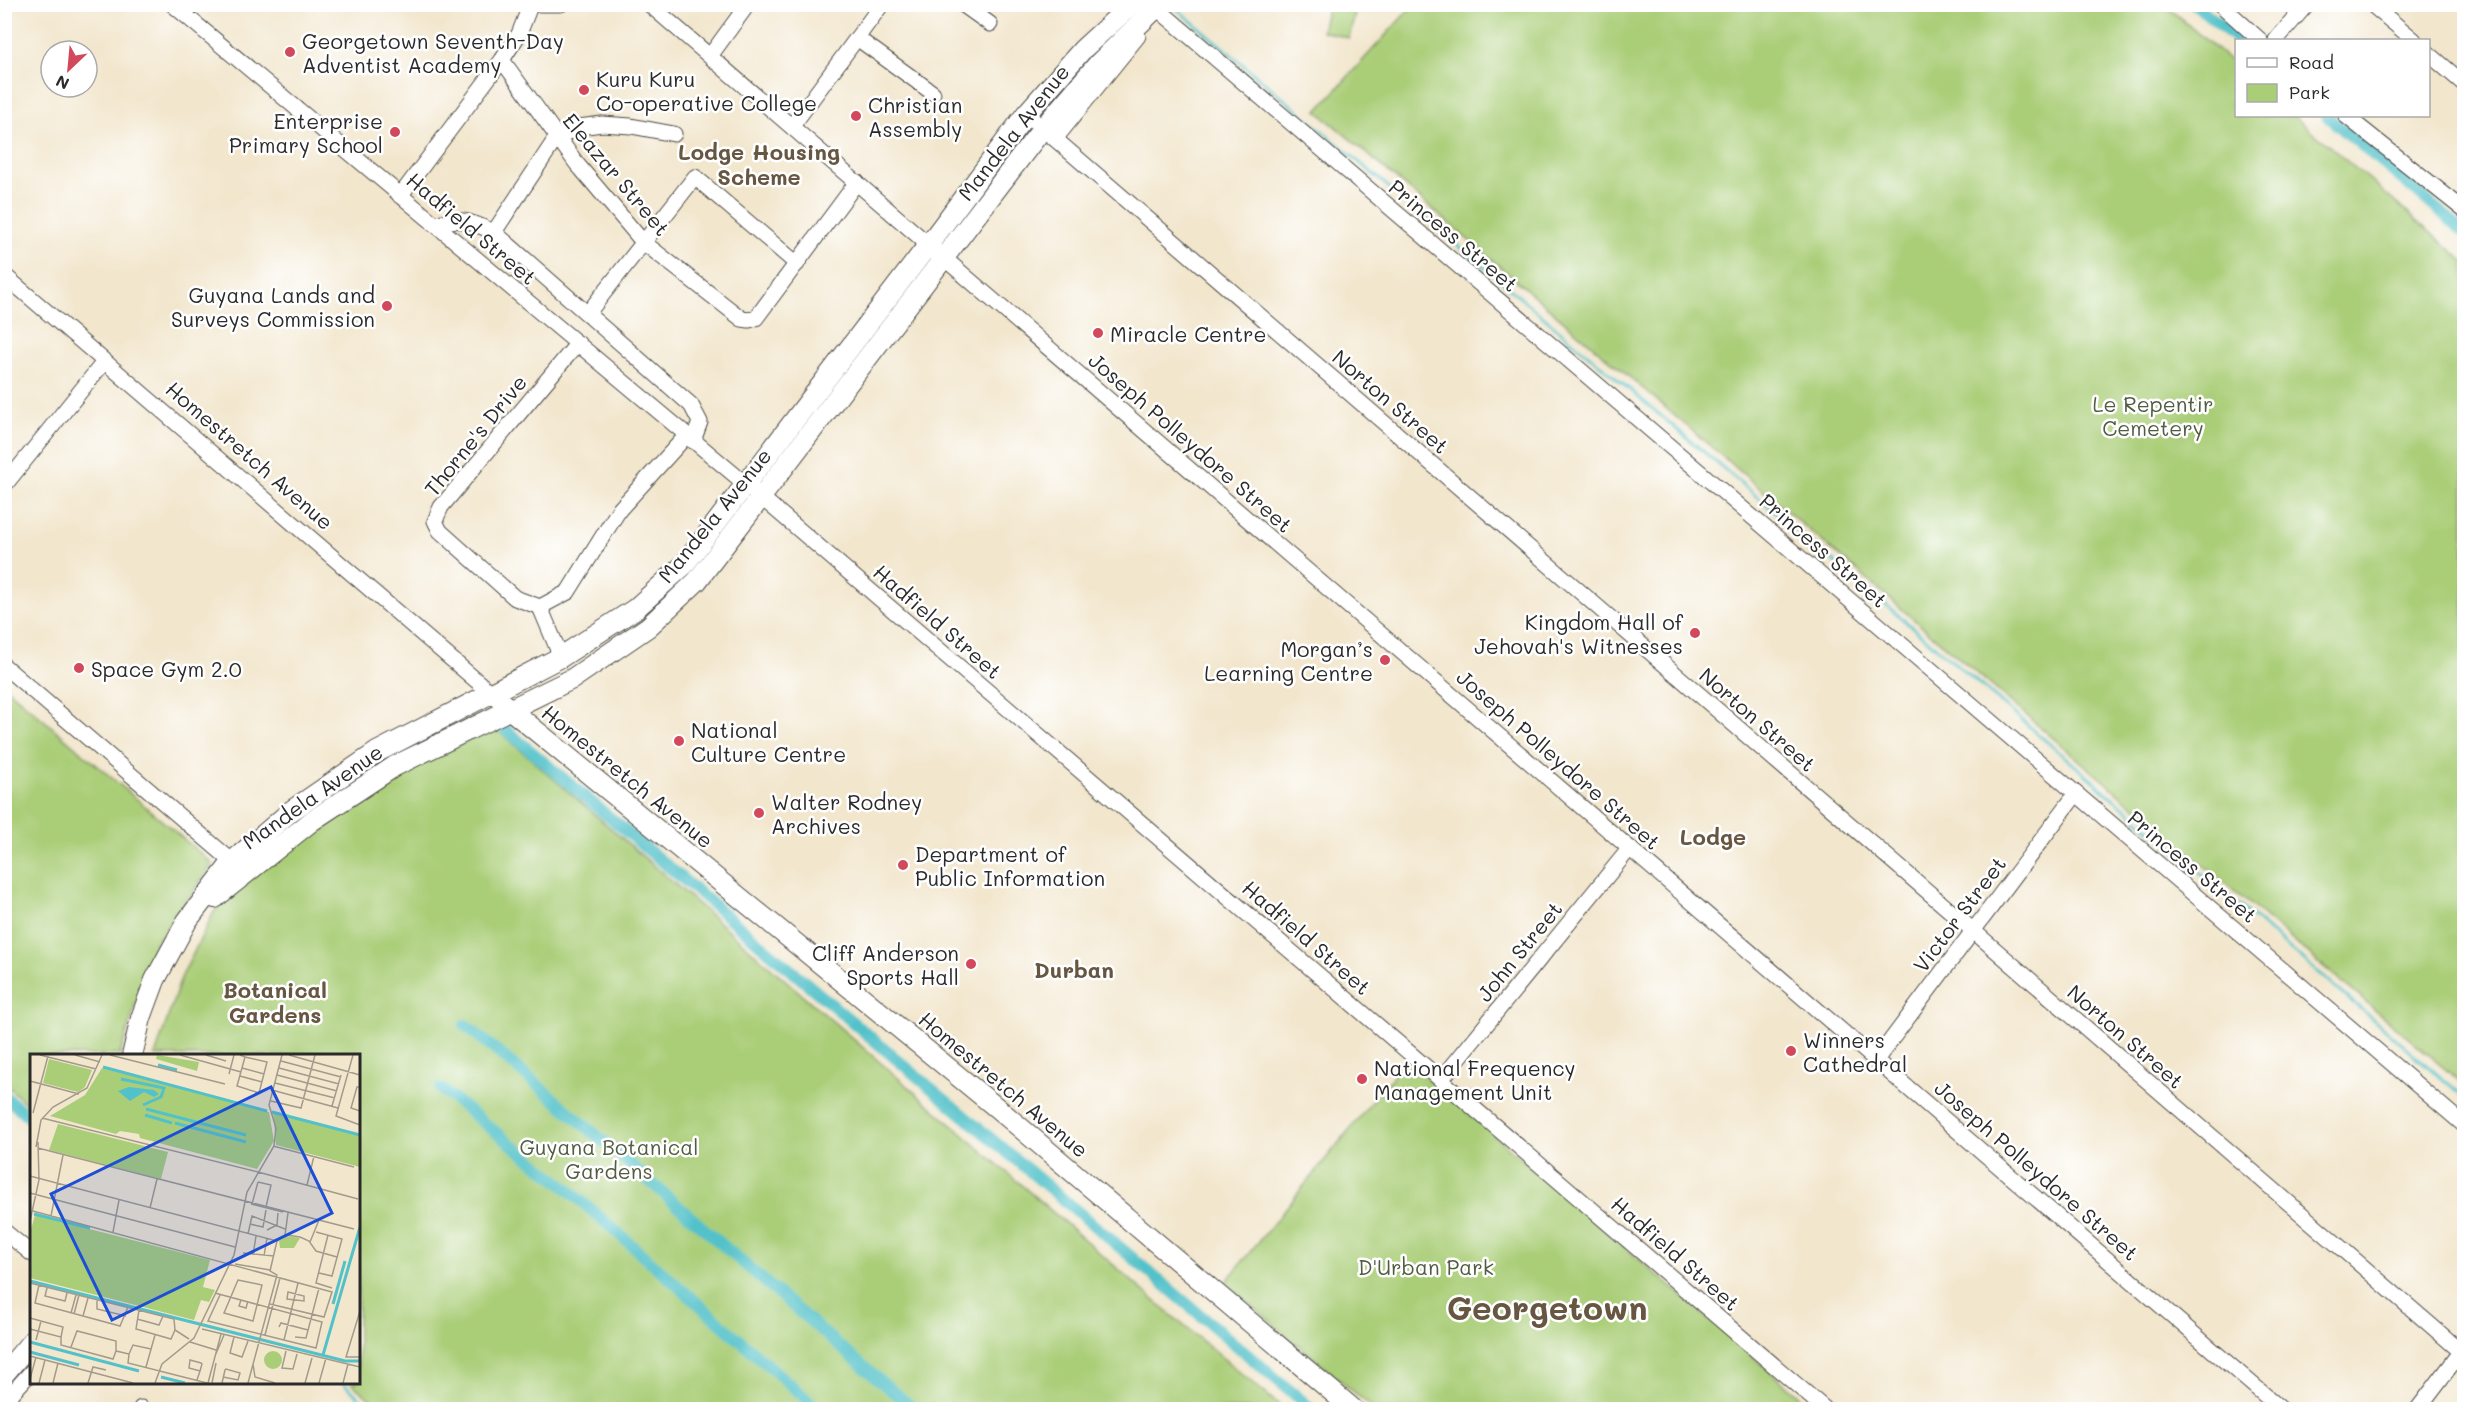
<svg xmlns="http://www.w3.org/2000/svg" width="2469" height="1414" font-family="Mali,sans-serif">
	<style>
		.green { fill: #aace78; stroke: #6a7c52; stroke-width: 1.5 }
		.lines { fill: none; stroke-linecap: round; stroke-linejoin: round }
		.stream { stroke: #53c1c9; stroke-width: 3 }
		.canal { stroke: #53c1c9; stroke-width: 12 }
		.minor-casing { stroke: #494743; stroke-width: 17 }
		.major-casing { stroke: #494743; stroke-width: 22 }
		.minor { stroke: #fff; stroke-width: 15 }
		.major { stroke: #fff; stroke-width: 20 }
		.poi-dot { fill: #d1495b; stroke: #fff; stroke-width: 2 }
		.labels { text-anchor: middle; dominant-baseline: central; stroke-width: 5; stroke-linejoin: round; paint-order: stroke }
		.poi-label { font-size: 21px; fill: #2b2b2b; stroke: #fff; text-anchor: start }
		.street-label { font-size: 21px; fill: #2b2b2b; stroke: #fff }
		.park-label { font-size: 21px; fill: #515c42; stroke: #fff }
		.neighbourhood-label { font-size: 22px; font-weight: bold; fill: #675742; stroke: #fff }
		.town-label { font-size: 33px; font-weight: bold; fill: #675742; stroke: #fff }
		.inset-river { fill: none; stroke: #53c1c9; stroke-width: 3 }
		.inset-road { fill: none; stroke: #a29b8c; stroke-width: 1.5 }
		.view { fill: #1d4ed8; fill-opacity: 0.15; stroke: #1d4ed8; stroke-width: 3 }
		.inset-edge { fill: none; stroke: #2b2b2b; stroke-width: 3 }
	</style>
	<rect width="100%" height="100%" fill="#fff"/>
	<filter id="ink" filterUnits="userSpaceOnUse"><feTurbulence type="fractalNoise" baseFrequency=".0167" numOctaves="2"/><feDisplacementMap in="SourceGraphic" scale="12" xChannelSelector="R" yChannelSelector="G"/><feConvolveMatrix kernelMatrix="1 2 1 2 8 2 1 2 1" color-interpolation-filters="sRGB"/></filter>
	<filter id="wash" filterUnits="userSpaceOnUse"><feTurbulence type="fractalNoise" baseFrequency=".008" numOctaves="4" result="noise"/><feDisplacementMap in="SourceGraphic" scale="24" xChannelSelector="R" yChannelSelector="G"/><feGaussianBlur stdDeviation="1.35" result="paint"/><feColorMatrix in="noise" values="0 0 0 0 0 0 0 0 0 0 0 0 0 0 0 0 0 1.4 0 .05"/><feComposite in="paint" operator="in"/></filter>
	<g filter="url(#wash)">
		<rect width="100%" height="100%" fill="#f2e6cc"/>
		<!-- green -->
		<g class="green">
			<polygon points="1414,4 2165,5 2236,66 2236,116 2294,116 2464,261 2464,1085 2093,772 1317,111"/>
			<polygon points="1328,5 1357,5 1349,38 1322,31"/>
			<polygon points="5,687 213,864 154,945 120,1055 32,1056 31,1108 5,1084"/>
			<polygon points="494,727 1171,1315 1284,1409 382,1409 351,1383 358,1382 358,1056 155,1056 181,978 215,910 286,849 389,780"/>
			<polygon points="1406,1060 1814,1409 1374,1409 1225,1283"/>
		</g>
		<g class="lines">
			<!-- stream -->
			<g class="stream">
				<polyline points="1171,4 1937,648 2464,1097"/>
				<polyline points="342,1382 373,1410"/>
			</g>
			<!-- canal -->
			<g class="canal">
				<polyline points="2195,4 2238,40"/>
				<polyline points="2327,116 2464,232"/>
				<polyline points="500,725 1313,1410"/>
				<path d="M465,1025c153,124 298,259 450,385"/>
				<polyline points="441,1089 563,1185 819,1410"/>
				<polyline points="4,1096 32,1119"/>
			</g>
		</g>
	</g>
	<g filter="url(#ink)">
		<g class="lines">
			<!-- minor casing -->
			<g class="minor-casing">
				<g id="minor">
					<polyline points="172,4 761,497 1826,1410"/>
					<polyline points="523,4 561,4"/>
					<polyline points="649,4 2282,1410"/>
					<polyline points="962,4 990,24"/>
					<polyline points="1152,4 2464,1125"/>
					<polyline points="2220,4 2260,40"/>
					<polyline points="2371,4 2414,40"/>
					<polyline points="857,38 933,93"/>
					<polyline points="2276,40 2307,4"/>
					<polyline points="2428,53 2464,84"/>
					<polyline points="710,56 748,4"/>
					<polyline points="502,60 577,164 643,242 742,319 749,320 756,318 857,182"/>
					<polyline points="1026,114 2464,1354"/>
					<polyline points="2346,116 2464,210"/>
					<polyline points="792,126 882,4"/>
					<polyline points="1055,139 1138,36"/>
					<polyline points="400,196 502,60 519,34 530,6"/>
					<path d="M434,224c27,-7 35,-3 60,8l197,173 9,17 -7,19"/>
					<polyline points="494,232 557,137 579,127 602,124 631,126 674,134"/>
					<polyline points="4,275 492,694"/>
					<polyline points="588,313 695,177 797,264"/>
					<polyline points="578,343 441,507 435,521 440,531 515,598 540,607 568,592 619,510 686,436"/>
					<polyline points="4,486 104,362"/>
					<polyline points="540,607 561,657"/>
					<polyline points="4,666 241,869"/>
					<polyline points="1876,1060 2076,794"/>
					<polyline points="1441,1080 1630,848"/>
					<polyline points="4,1231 32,1254"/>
					<polyline points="4,1402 32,1371"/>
					<polyline points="140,1410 141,1408 143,1410"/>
					<polyline points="2417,1410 2464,1348"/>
				</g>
			</g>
			<!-- major casing -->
			<g class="major-casing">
				<g id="major">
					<polyline points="502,703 997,1108 1354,1410"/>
					<polyline points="215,898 313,820 395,766 572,679 648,627 697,581 1043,128 1098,64 1160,4"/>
					<polyline points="132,1056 141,1018 155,980 187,921 233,861 291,811 377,752 561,657 635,609 684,565 929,244 1026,114 1083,49 1132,4"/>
					<polyline points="4,1374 32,1341"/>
				</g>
			</g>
			<!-- minor -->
			<use href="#minor" class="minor"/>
			<!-- major -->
			<use href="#major" class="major"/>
		</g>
	</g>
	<!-- markers -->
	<g class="poi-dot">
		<circle cx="290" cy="52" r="6"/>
		<circle cx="584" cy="90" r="6"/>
		<circle cx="856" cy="116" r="6"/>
		<circle cx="395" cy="132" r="6"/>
		<circle cx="387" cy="306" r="6"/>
		<circle cx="1098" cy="333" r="6"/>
		<circle cx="1695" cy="633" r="6"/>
		<circle cx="1385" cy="660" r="6"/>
		<circle cx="79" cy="668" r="6"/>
		<circle cx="679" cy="741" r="6"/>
		<circle cx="759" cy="813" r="6"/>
		<circle cx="903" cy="865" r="6"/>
		<circle cx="971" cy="964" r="6"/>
		<circle cx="1791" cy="1051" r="6"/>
		<circle cx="1362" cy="1079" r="6"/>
	</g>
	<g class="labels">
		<!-- poi labels -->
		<g class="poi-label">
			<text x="302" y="40">Georgetown Seventh-Day<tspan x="302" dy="24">Adventist Academy</tspan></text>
			<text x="596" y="78">Kuru Kuru<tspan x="596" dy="24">Co-operative College</tspan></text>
			<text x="868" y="104">Christian<tspan x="868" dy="24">Assembly</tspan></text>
			<text x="383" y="120" text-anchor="end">Enterprise<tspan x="383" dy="24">Primary School</tspan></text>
			<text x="375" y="294" text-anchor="end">Guyana Lands and<tspan x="375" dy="24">Surveys Commission</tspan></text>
			<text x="1110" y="333">Miracle Centre</text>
			<text x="1683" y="621" text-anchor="end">Kingdom Hall of<tspan x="1683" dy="24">Jehovah's Witnesses</tspan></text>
			<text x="1373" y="648" text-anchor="end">Morgan’s<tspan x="1373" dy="24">Learning Centre</tspan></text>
			<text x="91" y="668">Space Gym 2.0</text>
			<text x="691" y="729">National<tspan x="691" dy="24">Culture Centre</tspan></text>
			<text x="771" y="801">Walter Rodney<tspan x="771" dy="24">Archives</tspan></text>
			<text x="915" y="853">Department of<tspan x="915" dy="24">Public Information</tspan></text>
			<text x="959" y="952" text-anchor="end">Cliff Anderson<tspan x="959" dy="24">Sports Hall</tspan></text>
			<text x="1803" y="1039">Winners<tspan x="1803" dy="24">Cathedral</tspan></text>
			<text x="1374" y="1067">National Frequency<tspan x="1374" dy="24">Management Unit</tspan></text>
		</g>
		<!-- street labels -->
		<g class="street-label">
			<text transform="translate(1013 132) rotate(-52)">Mandela Avenue</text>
			<text transform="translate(617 174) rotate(50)">Eleazar Street</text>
			<text transform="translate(472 228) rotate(40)">Hadfield Street</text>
			<text transform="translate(1454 235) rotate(40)">Princess Street</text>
			<text transform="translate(1391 401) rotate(41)">Norton Street</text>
			<text transform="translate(475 435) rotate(-51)">Thorne's Drive</text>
			<text transform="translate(1191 442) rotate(41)">Joseph Polleydore Street</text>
			<text transform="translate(250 455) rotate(41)">Homestretch Avenue</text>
			<text transform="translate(714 515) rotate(-51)">Mandela Avenue</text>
			<text transform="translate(1824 550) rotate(41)">Princess Street</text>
			<text transform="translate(938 621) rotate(41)">Hadfield Street</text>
			<text transform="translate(1758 719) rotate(41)">Norton Street</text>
			<text transform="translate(1559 759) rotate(41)">Joseph Polleydore Street</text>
			<text transform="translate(628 776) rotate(39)">Homestretch Avenue</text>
			<text transform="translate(312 796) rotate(-35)">Mandela Avenue</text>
			<text transform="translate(2193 866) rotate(40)">Princess Street</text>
			<text transform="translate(1959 914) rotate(-53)">Victor Street</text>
			<text transform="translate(1307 937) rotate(41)">Hadfield Street</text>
			<text transform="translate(1519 951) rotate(-51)">John Street</text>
			<text transform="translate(2126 1036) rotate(41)">Norton Street</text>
			<text transform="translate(1004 1084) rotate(40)">Homestretch Avenue</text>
			<text transform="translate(2037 1170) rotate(41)">Joseph Polleydore Street</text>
			<text transform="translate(1676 1253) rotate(41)">Hadfield Street</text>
		</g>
		<!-- park labels -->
		<g class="park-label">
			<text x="2153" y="403">Le Repentir<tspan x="2153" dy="24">Cemetery</tspan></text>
			<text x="609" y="1146">Guyana Botanical<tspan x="609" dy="24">Gardens</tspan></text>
			<text x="1426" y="1266">D'Urban Park</text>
		</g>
		<!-- neighbourhood labels -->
		<g class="neighbourhood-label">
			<text x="759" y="151">Lodge Housing<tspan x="759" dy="25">Scheme</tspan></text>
			<text x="1713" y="836">Lodge</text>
			<text x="1074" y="969">Durban</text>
			<text x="275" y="989">Botanical<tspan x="275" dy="25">Gardens</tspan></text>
		</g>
		<!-- town labels -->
		<g class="town-label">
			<text x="1547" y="1306">Georgetown</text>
		</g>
	</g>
	<!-- overview -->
	<g transform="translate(30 1054)">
		<rect width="330" height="330" fill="#f2e6cc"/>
		<path d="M127,1l42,7 -2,9 -41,-12zM19,5l43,11 -7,17 -7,5 -35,-9zM72,14l167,44 5,29 -17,28 -117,-31 -1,-4 -19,-3 -4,3 -66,-18 35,-21zM243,59l87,23v31l-84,-22zM28,70l110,28 -7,27 -112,-29zM5,161l175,45 -7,27 12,3 -6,12 -8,-2 -7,20 -164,-42v-45zM257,182l13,2 -6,10h-14l-1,-7zM234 306a9 9 0 1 1 18 0a9 9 0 1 1-18 0Z" fill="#aace78"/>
		<path d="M99,33l25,3 5,4 -5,3 -10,-5 -14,9 -12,-10z" fill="#53c1c9"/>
		<path class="inset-river" d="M128,11l19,5M73,13l164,44M91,25l43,9 -3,9 -18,8M116,55l100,26M242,58l88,23M115,61l27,8M145,69l71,19M4,160l56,14M0,227l315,80h15M303,250l12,-43M0,288l109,29M0,298l49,13M293,301l37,-128M131,323l24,6"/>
		<path class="inset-road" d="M10,1l56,14M45,1l25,7M80,1l115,29M150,1l61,17M176,1l20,6M210,1l5,2 22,5 -8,31 -22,-7 8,-29M259,1l71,20M323,1l-17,61 24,9M251,7l60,16M212,14l22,6M249,14l60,16M199,20l5,-19M247,21l60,16M210,22l22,6M0,27l49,13M245,29l60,15M330,33h-3l-6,21 9,3M242,36l66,18M241,47l30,7 14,-53M302,52l9,-31M3,59l15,-57M12,64l216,54M243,92l81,21M6,93l5,-27 12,-13 34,-19 15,-33M8,94l316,81M228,118l100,27M0,122l247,65M228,128l13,3 -5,22M277,131l7,-29M0,139l205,54M221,150l32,8M222,150l6,-22M120,154l7,-29M3,157l299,81 -8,25 -54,-13M21,162l12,-61M0,167l9,-41 -1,-38M220,170l13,3 3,-17M237,176l10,-5 1,-12M83,178l6,-32M286,178l26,7 -10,37 -13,-3M218,180l4,-18 33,13M255,181l3,-22M298,181l-12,48 16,5M247,187l10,-6 13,2 9,4 7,10 21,6M280,188l9,-22M213,199l31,3M223,201l3,-19M234,202l3,-18M205,210l35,6M208,226l24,5 -9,36 -29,-8zM0,229l144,36 1,11 14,9M9,231l-4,18 85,23 8,-19M17,234l-2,8 20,5 2,-8M258,238l16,4v5l-17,-2zM185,239l107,29 -6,26 -108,-27 12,-26M67,246v9l29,7M211,246l-2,6 7,2 2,-7M109,256l-3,19 35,10 4,-9M330,257l-14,46h14M41,259l5,-18M44,260l5,-19M53,262l5,-18M0,264l33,9 -2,10M107,265l22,6 4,-9M249,273l2,-4 27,7M0,275l31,8v8l52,14 3,-8 13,3 -1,9 79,20M172,275l158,38M235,281l15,-57M204,283l-4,16 12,4 6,-16M265,283l11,1 13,-50M6,286l5,-19M254,286l14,-57M160,288l26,8M41,293l6,-16 39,10v10M256,297l-4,17 11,1 4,-15M99,300l4,-9 18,4M0,302l103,27M185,302l9,-21M223,310l2,13 20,6M116,313l9,-32M0,325l6,-22M167,326l3,-9 2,-7 -1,-1 -11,-3 -1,8 11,3M9,329l6,-23M23,329l5,-20M58,329l5,-16 13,3M125,329l7,-19 32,-26 40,-83 13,-63 27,-46 2,-18 -7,-23 13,-50M178,329l13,-49M182,329l4,-20M192,329l3,-13 1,-1 14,4 -2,7 -15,-3M218,329l29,-108 -7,-4 7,-30M275,329l7,-25M289,329l7,-25M313,329l5,-19"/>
		<path class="view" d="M241,33l61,126 -220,107 -61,-126z"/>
		<rect width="330" height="330" class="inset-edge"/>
	</g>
	<!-- margin -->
	<rect width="2469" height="1414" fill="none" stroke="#fff" stroke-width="24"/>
	<!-- legend -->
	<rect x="2235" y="39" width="195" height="78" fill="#ffffff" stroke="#aaaaaa" stroke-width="1.5"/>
	<rect x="2247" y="58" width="30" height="9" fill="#ffffff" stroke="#aaaaaa" stroke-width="1.5"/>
	<text x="2289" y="69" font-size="18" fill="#2b2b2b">Road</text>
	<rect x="2247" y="84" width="30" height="18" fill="#aace78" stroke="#aaaaaa" stroke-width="1.5"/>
	<text x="2289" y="99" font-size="18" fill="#2b2b2b">Park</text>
	<!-- north arrow -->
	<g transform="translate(69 69) rotate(206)"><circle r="28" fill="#ffffff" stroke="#aaaaaa" stroke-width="1.5"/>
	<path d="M0-4.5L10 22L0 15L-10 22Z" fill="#d1495b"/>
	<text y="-9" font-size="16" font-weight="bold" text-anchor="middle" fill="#2b2b2b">N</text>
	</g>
</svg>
